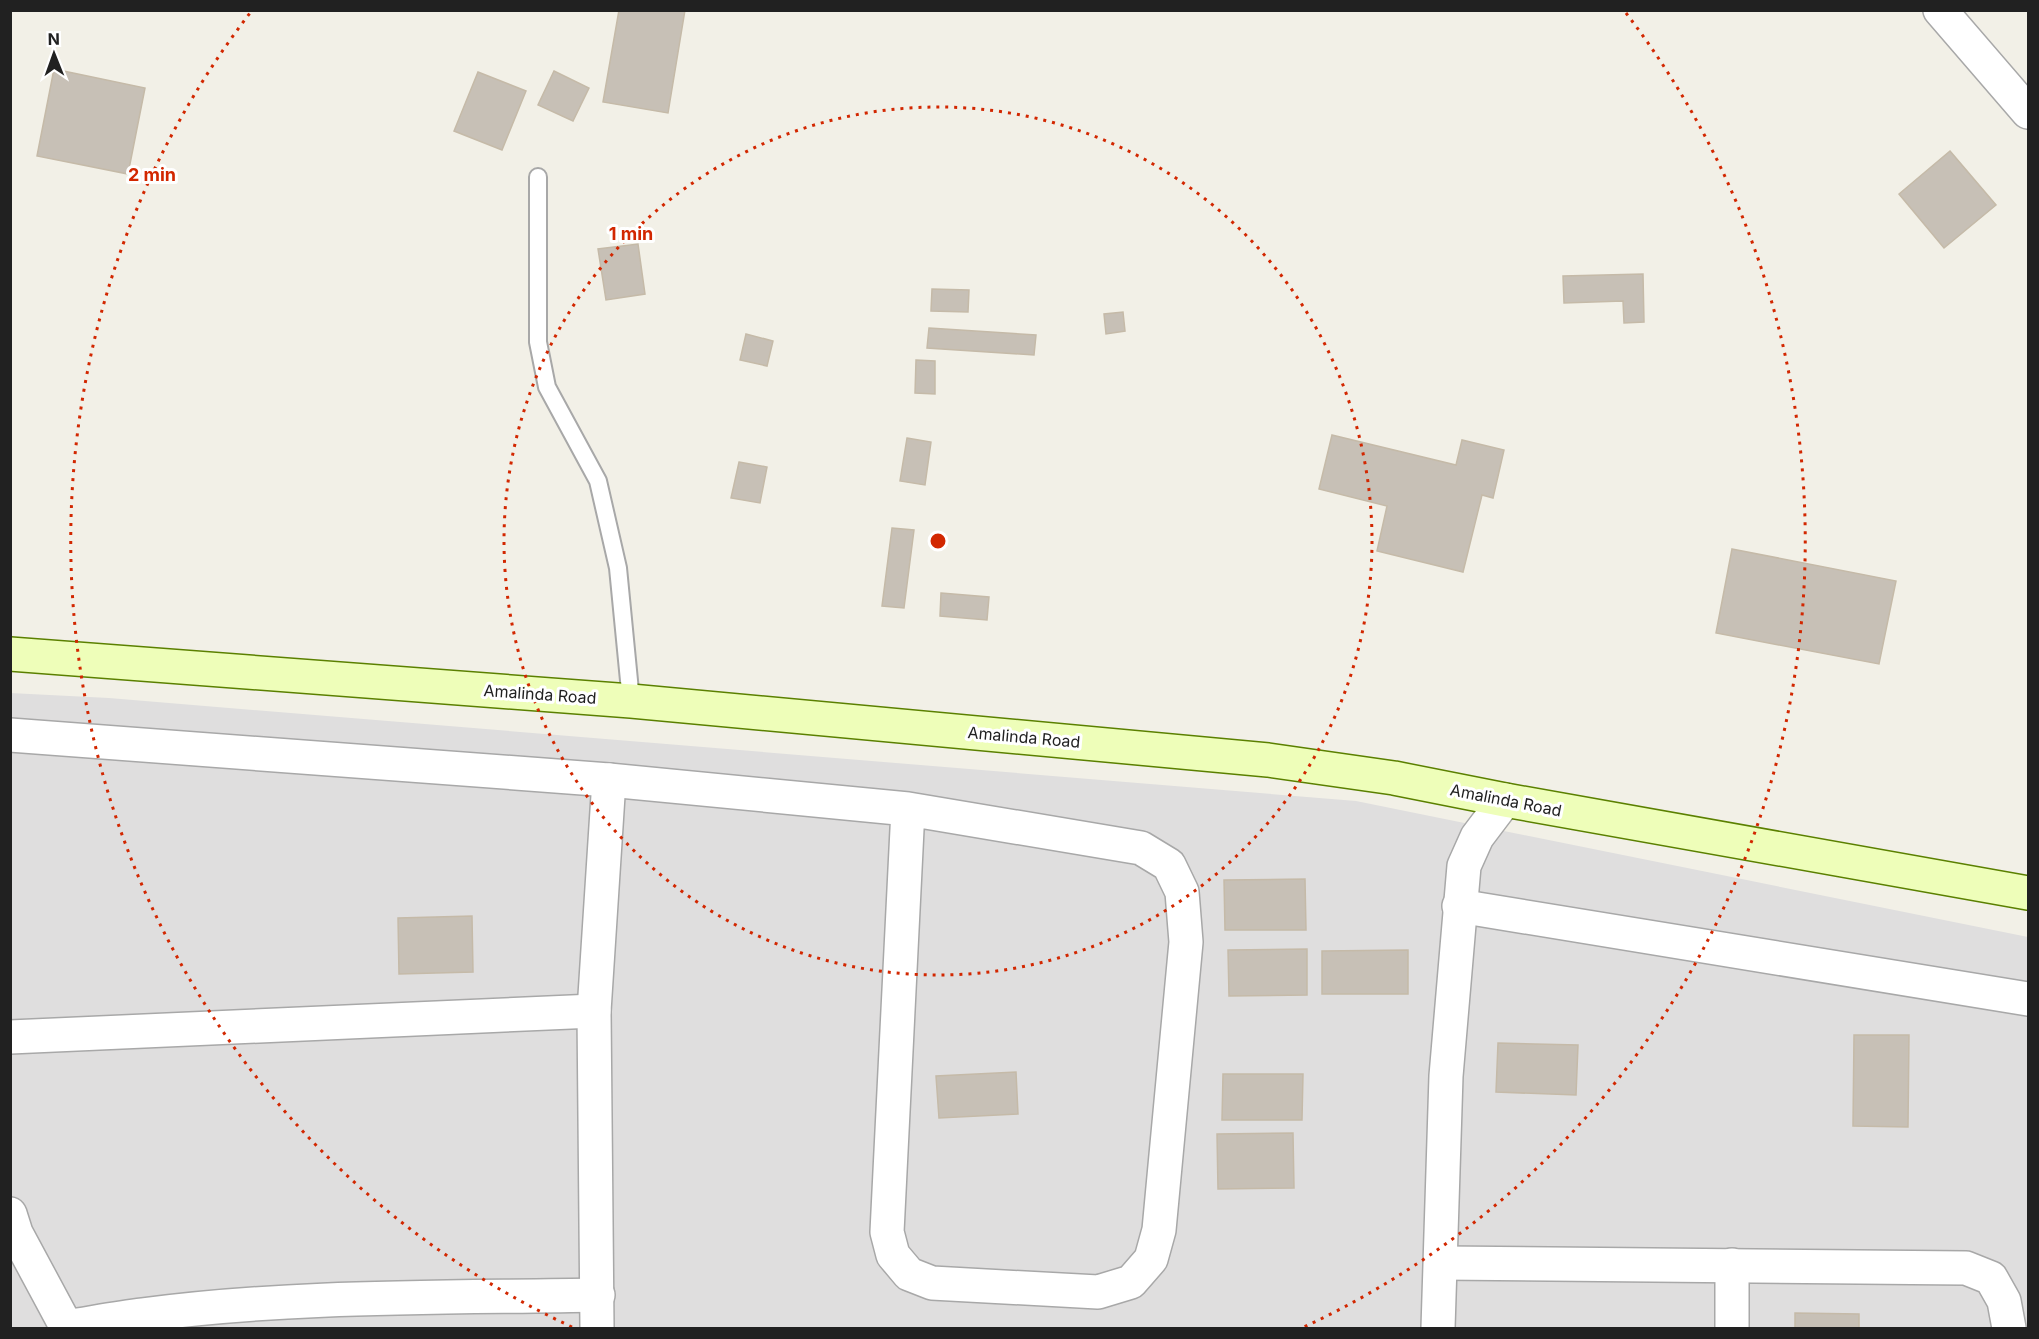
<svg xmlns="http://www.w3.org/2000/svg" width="2039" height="1339" font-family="Inter,sans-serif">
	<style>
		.residential { fill: #dfdede }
		.building { fill: #c7c0b6; stroke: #c5baa8; stroke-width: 1.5 }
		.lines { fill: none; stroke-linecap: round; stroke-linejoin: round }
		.lane-casing { stroke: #a8a8a8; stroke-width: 20 }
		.street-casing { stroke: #a8a8a8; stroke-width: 36 }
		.secondary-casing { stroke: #5b8000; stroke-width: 36 }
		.lane { stroke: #fff; stroke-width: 16 }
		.street { stroke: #fff; stroke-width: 33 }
		.secondary { stroke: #eefeb9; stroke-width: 33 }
		.ring { fill: none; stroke: #d22700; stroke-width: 3; stroke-dasharray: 3 6 }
		.labels { text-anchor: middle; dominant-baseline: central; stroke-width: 6; stroke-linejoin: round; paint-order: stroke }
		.street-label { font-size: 16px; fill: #212121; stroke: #fff }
		.centre { fill: #d22700; stroke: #fff; stroke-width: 3 }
		.ring-label { font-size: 18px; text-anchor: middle; font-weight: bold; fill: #d22700; stroke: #fff; stroke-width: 6; stroke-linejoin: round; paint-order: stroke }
	</style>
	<rect width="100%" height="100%" fill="#f2f0e7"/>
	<!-- residential -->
	<polygon class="residential" points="10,693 109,698 1356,801 2028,937 2028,1328 11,1328"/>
	<!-- building -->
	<g class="building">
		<polygon points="619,10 685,10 668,113 603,102"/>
		<polygon points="54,69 145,88 128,174 37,156"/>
		<polygon points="554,71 589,88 573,121 538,105"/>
		<polygon points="478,72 526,91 502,150 454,131"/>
		<polygon points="1950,151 1996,205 1944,248 1899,194"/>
		<polygon points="638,244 645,294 606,300 598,249"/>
		<polygon points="1643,274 1644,322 1624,323 1623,301 1564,303 1563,276"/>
		<polygon points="932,289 969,290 968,312 931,311"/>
		<polygon points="1123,312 1125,331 1106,334 1104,314"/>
		<polygon points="929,328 1036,335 1034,355 927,348"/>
		<polygon points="746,334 773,341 767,366 740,360"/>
		<polygon points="916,360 935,361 935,394 915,393"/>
		<polygon points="1332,435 1456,465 1462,440 1504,450 1493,498 1482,495 1463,572 1377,551 1387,506 1319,489"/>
		<polygon points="907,438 931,442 925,485 900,481"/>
		<polygon points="739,462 767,467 760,503 731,498"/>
		<polygon points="892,528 914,530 904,608 882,606"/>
		<polygon points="1732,549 1896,581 1879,664 1716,633"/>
		<polygon points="941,593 989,597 987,620 940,616"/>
		<polygon points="1305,879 1306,930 1225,930 1224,880"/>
		<polygon points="472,916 473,972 399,974 398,918"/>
		<polygon points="1307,949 1307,995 1229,996 1228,950"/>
		<polygon points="1408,950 1408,994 1322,994 1322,951"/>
		<polygon points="1854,1035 1909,1035 1908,1127 1853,1126"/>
		<polygon points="1498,1043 1578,1045 1576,1095 1496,1092"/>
		<polygon points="1016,1072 1018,1114 939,1118 936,1076"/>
		<polygon points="1223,1074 1303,1074 1302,1120 1222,1120"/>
		<polygon points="1293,1133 1294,1188 1218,1189 1217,1134"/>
		<polygon points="1795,1313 1859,1314 1859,1328 1795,1328"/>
	</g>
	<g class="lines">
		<!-- lane casing -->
		<g class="lane-casing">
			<polyline id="lane" points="538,177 538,342 547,387 598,481 618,568 631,701"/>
		</g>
		<!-- street casing -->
		<g class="street-casing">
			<g id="street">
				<polyline points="1940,10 2028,112"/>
				<polyline points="10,735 609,780 908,809 1141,848 1169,865 1182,892 1186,942 1159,1230 1151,1259 1131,1282 1098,1292 932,1283 909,1274 893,1255 887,1232 908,809"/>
				<polyline points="1459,906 2028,999"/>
				<polyline points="10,1037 594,1011"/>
				<polyline points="10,1214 16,1233 67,1328"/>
				<polyline points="1441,1263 1966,1268 1991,1278 2004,1301 2009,1328"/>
				<path d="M66,1327c26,-4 51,-9 77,-12 150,-20 303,-17 455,-20"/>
				<polyline points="597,1328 594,1011 609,780"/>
				<polyline points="1438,1328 1446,1076 1464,866 1477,837 1505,800"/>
				<polyline points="1732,1328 1732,1265"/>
			</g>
		</g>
		<!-- secondary casing -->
		<g class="secondary-casing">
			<polyline id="secondary" points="10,654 631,701 1268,760 1394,778 1505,800 2028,893"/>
		</g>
		<!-- lane -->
		<use href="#lane" class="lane"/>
		<!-- street -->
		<use href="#street" class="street"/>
		<!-- secondary -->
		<use href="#secondary" class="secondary"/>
	</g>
	<!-- distance rings -->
	<g class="ring">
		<circle cx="938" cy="541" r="434"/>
		<path d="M572 1327A867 867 0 0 1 250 13M1626 13A867 867 0 0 1 1304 1327"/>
	</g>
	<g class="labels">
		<!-- street labels -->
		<g class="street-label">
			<text transform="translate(540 694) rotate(4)">Amalinda Road</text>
			<text transform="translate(1024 737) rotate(5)">Amalinda Road</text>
			<text transform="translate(1506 800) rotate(11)">Amalinda Road</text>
		</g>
	</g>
	<circle cx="938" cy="541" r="9" class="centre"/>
	<g class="ring-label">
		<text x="152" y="181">2 min</text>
		<text x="631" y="240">1 min</text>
	</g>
	<!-- border -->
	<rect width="2039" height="1339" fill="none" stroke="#212121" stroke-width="24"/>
	<!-- north arrow -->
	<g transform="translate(54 54) rotate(359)" stroke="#ffffff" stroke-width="4.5" paint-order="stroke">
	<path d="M0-4.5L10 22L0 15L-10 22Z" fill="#212121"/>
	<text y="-9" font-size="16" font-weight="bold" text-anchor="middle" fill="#212121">N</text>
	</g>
</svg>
